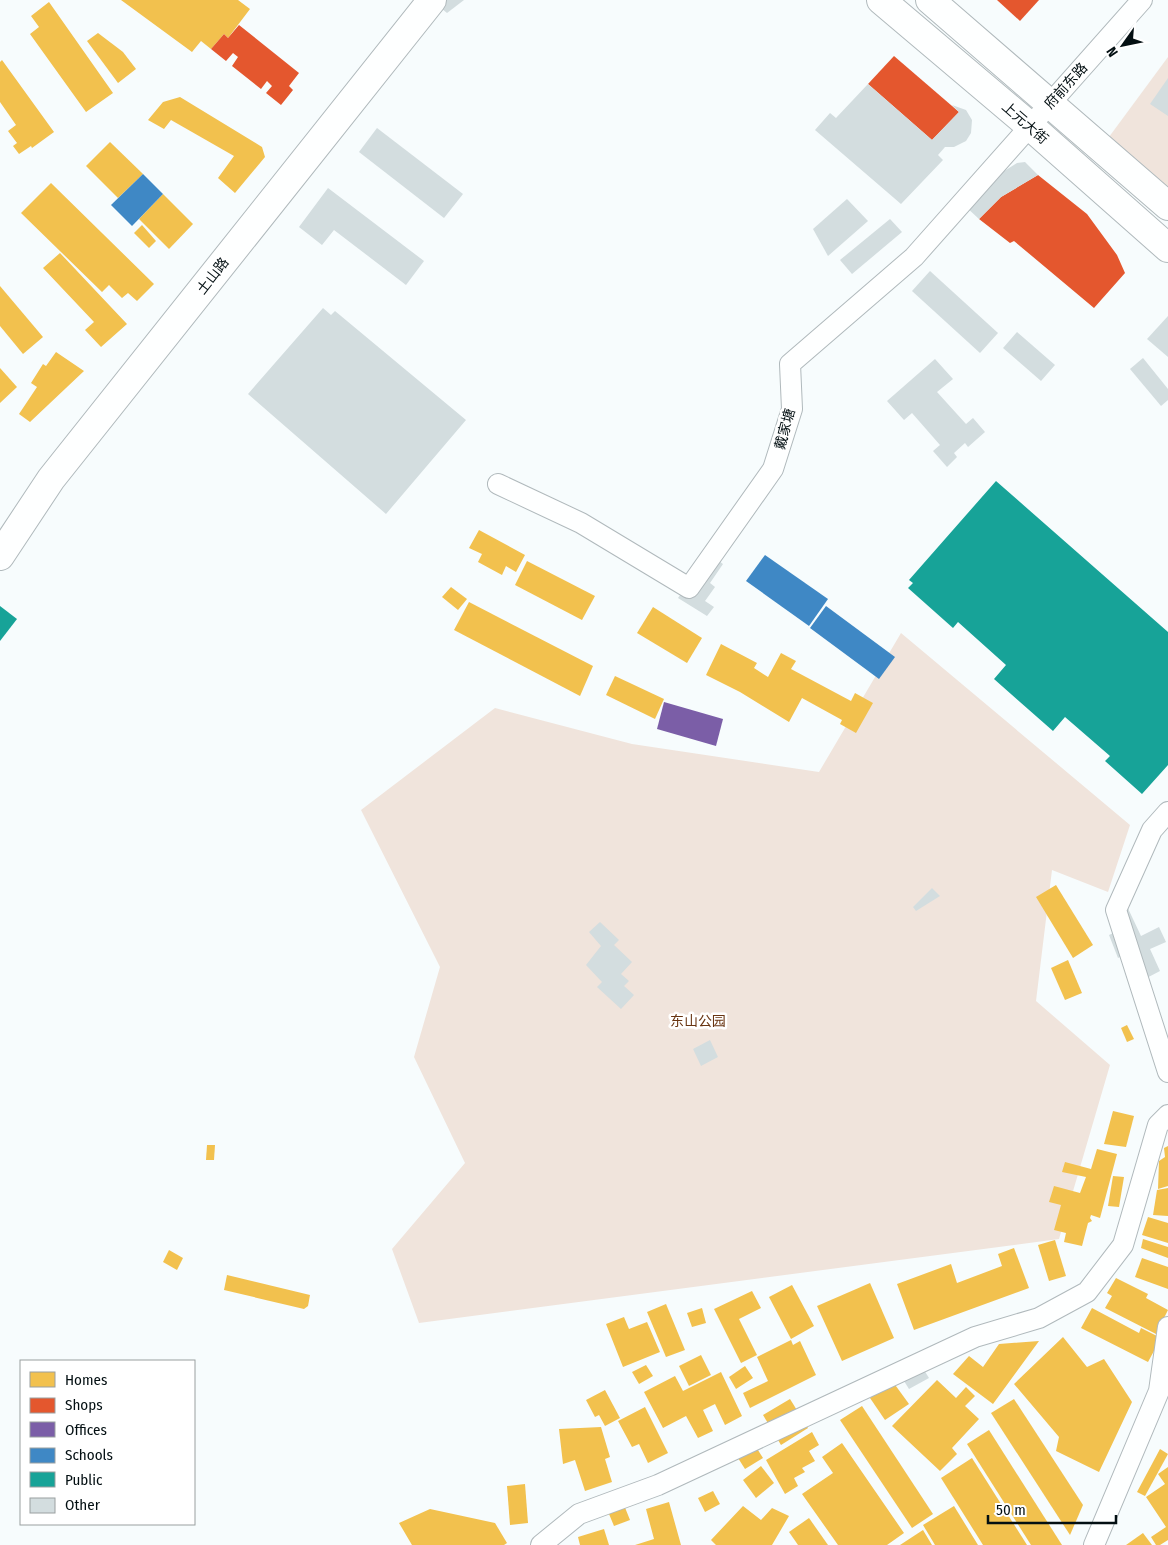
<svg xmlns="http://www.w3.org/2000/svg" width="1168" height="1545" font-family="'Fira Sans Condensed','Noto Sans SC',sans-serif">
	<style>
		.green { fill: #f0e4dc }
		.homes { fill: #f2c14e }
		.shops { fill: #e4572e }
		.offices { fill: #7b5ea7 }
		.schools { fill: #3f88c5 }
		.public { fill: #17a398 }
		.building { fill: #d3dddf }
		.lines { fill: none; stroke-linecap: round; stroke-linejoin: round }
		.street-casing { stroke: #b0b9bc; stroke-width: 22 }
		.secondary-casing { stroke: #b0b9bc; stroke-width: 30 }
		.street { stroke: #feffff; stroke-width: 20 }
		.secondary { stroke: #feffff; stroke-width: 28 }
		.labels { text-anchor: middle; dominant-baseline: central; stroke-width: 5; stroke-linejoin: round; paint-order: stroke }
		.street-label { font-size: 14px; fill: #030f12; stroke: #fff }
		.park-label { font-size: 14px; fill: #693512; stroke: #fff }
	</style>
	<rect width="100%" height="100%" fill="#f7fcfd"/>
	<!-- green -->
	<g class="green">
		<polygon points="1168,57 1168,189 1109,137"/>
		<polygon points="901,633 1130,825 1108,892 1052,870 1036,1001 1110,1065 1059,1239 419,1323 392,1249 465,1163 414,1057 440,967 361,810 495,708 632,744 819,772"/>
	</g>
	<!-- homes -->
	<g class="homes">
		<polygon points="121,0 238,0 250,9 228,38 224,34 211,49 201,41 192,52"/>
		<polygon points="49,2 113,93 86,112 30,34 39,27 31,16"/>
		<polygon points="98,33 123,52 136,69 118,83 87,41"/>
		<polygon points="2,60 54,132 32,148 31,146 19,154 13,146 17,143 8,131 16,125 0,102 0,62"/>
		<polygon points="180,97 262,147 265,157 235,193 218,178 234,156 171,120 164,129 148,120 163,102"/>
		<polygon points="110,142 143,174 118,198 86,166"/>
		<polygon points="51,183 154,284 137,301 128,293 122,298 109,285 102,292 21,213"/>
		<polygon points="163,194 193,224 169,249 139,219"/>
		<polygon points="142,225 156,241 149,248 134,233"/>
		<polygon points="60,253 127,324 101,347 85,330 94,322 43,268"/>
		<polygon points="0,286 43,337 23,354 0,326"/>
		<polygon points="56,352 84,371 30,422 19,414 37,387 31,383 43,364 46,366"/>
		<polygon points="0,368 17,387 0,403"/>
		<polygon points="479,530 525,555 516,572 506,566 502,575 478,562 482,554 469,548"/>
		<polygon points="527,561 595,596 582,620 515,585"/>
		<polygon points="451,587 467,599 458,610 442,597"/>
		<polygon points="469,602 593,666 580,696 454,630"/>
		<polygon points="653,607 702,638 687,663 637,633"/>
		<polygon points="721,644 757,663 754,668 768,677 781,653 796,661 791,669 851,701 855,693 873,703 856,733 840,724 842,720 802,698 789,722 740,692 706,675"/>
		<polygon points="615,676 664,699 655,719 606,695"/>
		<polygon points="1056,885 1093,945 1073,958 1036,897"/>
		<polygon points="1068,960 1082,993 1065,1000 1051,968"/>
		<polygon points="1127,1025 1134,1039 1127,1042 1121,1028"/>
		<polygon points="1113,1111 1134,1116 1126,1147 1104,1144"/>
		<polygon points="207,1145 215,1145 214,1160 206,1160"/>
		<polygon points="1168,1146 1168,1186 1158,1189 1159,1161 1165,1157 1164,1148"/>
		<polygon points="1097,1149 1117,1154 1100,1218 1091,1215 1090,1218 1092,1221 1088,1223 1082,1246 1064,1242 1066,1233 1054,1230 1061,1205 1049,1202 1054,1186 1080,1193 1086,1177 1062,1172 1065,1162 1091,1169"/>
		<polygon points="1113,1176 1124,1177 1119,1207 1108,1206"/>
		<polygon points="1168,1188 1168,1216 1153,1215 1157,1190"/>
		<polygon points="1148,1217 1168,1223 1168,1243 1142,1235"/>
		<polygon points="1143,1239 1168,1247 1168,1258 1141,1248"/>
		<polygon points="1055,1240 1066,1276 1049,1281 1038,1245"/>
		<polygon points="1014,1248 1029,1288 914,1330 897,1284 951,1264 957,1283 1002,1266 998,1254"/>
		<polygon points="169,1250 183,1258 177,1270 163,1262"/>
		<polygon points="1142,1258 1168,1267 1168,1289 1135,1277"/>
		<polygon points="227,1275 310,1295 308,1306 304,1309 224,1290"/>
		<polygon points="1116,1278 1148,1294 1146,1298 1168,1310 1156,1334 1105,1308 1112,1296 1107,1293"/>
		<polygon points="870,1283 894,1338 842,1361 817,1306"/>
		<polygon points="792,1285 814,1326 791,1339 769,1297"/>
		<polygon points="752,1291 761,1308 739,1319 757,1355 741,1363 714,1309"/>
		<polygon points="666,1304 685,1350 666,1357 647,1312"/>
		<polygon points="702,1308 706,1323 692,1327 687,1313"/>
		<polygon points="1092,1308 1139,1333 1141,1328 1161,1338 1148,1362 1081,1328"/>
		<polygon points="624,1317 629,1329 647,1322 660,1352 623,1367 606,1324"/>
		<polygon points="1063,1337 1087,1367 1104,1359 1132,1402 1099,1472 1056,1451 1059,1437 1014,1384"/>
		<polygon points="791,1340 793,1345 800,1341 816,1375 750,1408 743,1393 768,1381 757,1357"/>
		<polygon points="1039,1341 993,1404 953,1374 969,1356 983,1367 999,1344"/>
		<polygon points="701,1355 711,1375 689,1386 679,1366"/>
		<polygon points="646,1365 653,1376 639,1384 632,1372"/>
		<polygon points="745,1366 753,1378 736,1389 729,1377"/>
		<polygon points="721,1372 742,1416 725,1425 715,1404 703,1410 713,1431 698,1438 686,1416 663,1428 644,1392 675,1376 683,1391"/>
		<polygon points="937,1380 956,1398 966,1387 975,1396 965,1406 979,1419 952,1448 957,1454 940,1471 892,1426"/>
		<polygon points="893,1382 909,1404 885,1420 870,1398"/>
		<polygon points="605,1390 620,1418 605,1426 599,1415 595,1417 586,1400"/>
		<polygon points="790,1399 808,1428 781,1445 763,1415"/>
		<polygon points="1014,1399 1083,1505 1070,1535 991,1413"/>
		<polygon points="862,1406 933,1514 912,1528 840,1420"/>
		<polygon points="645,1407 668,1453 648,1463 639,1444 632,1447 618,1421"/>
		<polygon points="601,1427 610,1457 605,1459 612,1482 585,1491 575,1460 563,1464 559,1429"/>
		<polygon points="989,1430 1062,1545 1031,1545 967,1444"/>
		<polygon points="812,1432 819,1445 809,1451 815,1461 802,1468 805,1472 794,1478 798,1486 785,1494 766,1460"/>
		<polygon points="749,1436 763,1458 745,1469 731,1447"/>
		<polygon points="842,1443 904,1533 887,1545 838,1545 802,1494 833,1473 822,1457"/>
		<polygon points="1160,1449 1168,1454 1145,1496 1137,1492"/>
		<polygon points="972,1458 1027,1545 983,1545 941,1478"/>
		<polygon points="761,1466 774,1483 756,1498 743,1480"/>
		<polygon points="1168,1467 1168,1540 1160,1545 1156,1545 1151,1537 1166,1527 1146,1497 1165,1484 1158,1474"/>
		<polygon points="525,1484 528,1523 510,1525 507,1486"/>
		<polygon points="713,1491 720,1504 705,1512 698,1498"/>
		<polygon points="620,1495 630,1520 614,1526 604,1502"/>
		<polygon points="669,1502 681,1545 635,1545 654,1539 646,1509"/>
		<polygon points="743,1506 761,1520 772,1508 789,1516 772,1545 716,1545 711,1540"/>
		<polygon points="954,1506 978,1545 935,1545 923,1525"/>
		<polygon points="430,1509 495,1523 507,1543 504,1545 412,1545 399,1523"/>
		<polygon points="809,1518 828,1545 798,1545 789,1532"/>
		<polygon points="604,1529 609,1545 580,1545 578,1537"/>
		<polygon points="923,1530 932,1545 900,1545"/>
		<polygon points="1143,1533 1152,1545 1126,1545"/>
	</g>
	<!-- shops -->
	<g class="shops">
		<polygon points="997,0 1039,0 1020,21"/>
		<polygon points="239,25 299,73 289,86 293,90 281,105 266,93 272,86 267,81 261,89 232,66 238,57 233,53 226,61 211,49 224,34 228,38"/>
		<polygon points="894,56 959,112 932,140 868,84"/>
		<polygon points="1038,175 1087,214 1117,255 1125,273 1094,308 1014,241 1010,243 979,219 1001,197"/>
	</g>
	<!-- offices -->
	<polygon class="offices" points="664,702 723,719 716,746 657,729"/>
	<!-- schools -->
	<g class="schools">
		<polygon points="143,174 163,194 132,226 111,205"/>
		<polygon points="765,555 828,599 809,626 746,581"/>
		<polygon points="826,606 895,657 879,679 810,628"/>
	</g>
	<!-- public -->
	<g class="public">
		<polygon points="996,481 1168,632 1168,765 1142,794 1105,761 1110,756 1065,717 1053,731 994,679 1006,665 958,622 953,628 908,588 913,583 909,580"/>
		<polygon points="0,606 17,619 0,641"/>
	</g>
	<!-- building -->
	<g class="building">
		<polygon points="431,0 464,0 447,13"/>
		<polygon points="1168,78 1168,116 1150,104"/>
		<polygon points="868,84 932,140 959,112 952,105 966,110 972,120 971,133 966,141 954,147 945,147 938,155 943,160 901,204 815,130 830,113 836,118"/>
		<polygon points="377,128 463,194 444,218 359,152"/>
		<polygon points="1025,162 1038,175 1001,197 979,219 965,206 990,180 1017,163"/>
		<polygon points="328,188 424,261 406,285 334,230 322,245 299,227"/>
		<polygon points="847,199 868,221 828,256 813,229"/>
		<polygon points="890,219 902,232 852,274 840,260"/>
		<polygon points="930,271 998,333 980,353 912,291"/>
		<polygon points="323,308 331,315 335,311 466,420 386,514 248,394"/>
		<polygon points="1168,316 1168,357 1147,339"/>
		<polygon points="1017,332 1055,365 1041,381 1003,348"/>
		<polygon points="1143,358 1168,389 1168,400 1161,406 1130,369"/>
		<polygon points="935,359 953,379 937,392 966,424 973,418 985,432 968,447 965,443 954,453 957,457 947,467 933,451 940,445 912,413 904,420 887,401"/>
		<polygon points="709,554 723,564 710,583 715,587 705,601 714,607 707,616 678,598"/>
		<polygon points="932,888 940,896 916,911 913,907"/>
		<polygon points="1125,902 1141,936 1159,927 1166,942 1150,949 1160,971 1139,982 1126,954 1118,958 1109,935 1120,930"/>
		<polygon points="600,922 619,940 614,945 632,962 621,974 629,981 624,986 634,995 621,1009 597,987 602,982 586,965 601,946 589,932"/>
		<polygon points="710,1040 718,1057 701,1066 693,1049"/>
		<polygon points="924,1370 929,1378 909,1389 904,1381"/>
	</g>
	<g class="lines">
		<!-- street casing -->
		<g class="street-casing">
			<g id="street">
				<polyline points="498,484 581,523 689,588 773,469 792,409 790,364 914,257 1142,0"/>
				<polyline points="1168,812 1152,830 1116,910 1168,1072"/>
				<polyline points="541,1545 579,1514 658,1485 975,1337 1039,1318 1087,1292 1123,1245 1158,1125 1168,1115"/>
				<polyline points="1094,1545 1159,1391 1168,1327"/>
			</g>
		</g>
		<!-- secondary casing -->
		<g class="secondary-casing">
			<g id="secondary">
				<polyline points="881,0 1030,126 1168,248"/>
				<polyline points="930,0 1168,206"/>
				<polyline points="0,556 51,479 432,0"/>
			</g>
		</g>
		<!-- street -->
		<use href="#street" class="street"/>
		<!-- secondary -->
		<use href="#secondary" class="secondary"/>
	</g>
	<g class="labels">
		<!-- street labels -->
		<g class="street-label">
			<text transform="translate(1066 86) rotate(-48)">府前东路</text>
			<text transform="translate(1025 123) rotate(41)">上元大街</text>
			<text transform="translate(213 276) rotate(-52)">土山路</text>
			<text transform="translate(785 429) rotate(-75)">戴家塘</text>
		</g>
		<!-- park labels -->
		<g class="park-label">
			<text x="698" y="1021">东山公园</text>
		</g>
	</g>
	<!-- legend -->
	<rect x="20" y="1360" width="175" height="165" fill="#ffffff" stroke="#9a9fa0"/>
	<rect x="30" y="1372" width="25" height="15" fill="#f2c14e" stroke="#9a9fa0"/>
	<text x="65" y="1385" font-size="15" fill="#030f12">Homes</text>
	<rect x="30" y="1398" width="25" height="15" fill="#e4572e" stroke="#9a9fa0"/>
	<text x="65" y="1410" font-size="15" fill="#030f12">Shops</text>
	<rect x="30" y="1422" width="25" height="15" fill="#7b5ea7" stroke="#9a9fa0"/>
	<text x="65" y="1435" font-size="15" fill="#030f12">Offices</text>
	<rect x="30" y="1448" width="25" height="15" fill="#3f88c5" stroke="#9a9fa0"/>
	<text x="65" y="1460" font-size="15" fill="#030f12">Schools</text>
	<rect x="30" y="1472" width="25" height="15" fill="#17a398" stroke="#9a9fa0"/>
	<text x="65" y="1485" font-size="15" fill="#030f12">Public</text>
	<rect x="30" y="1498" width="25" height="15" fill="#d3dddf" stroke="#9a9fa0"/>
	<text x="65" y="1510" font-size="15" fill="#030f12">Other</text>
	<!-- north arrow -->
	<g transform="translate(1123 45) rotate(237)" stroke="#ffffff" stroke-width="4" paint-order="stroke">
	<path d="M0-4L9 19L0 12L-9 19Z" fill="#030f12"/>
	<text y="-8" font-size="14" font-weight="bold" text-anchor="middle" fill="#030f12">N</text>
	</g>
	<!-- scale -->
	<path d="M988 1515v8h128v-8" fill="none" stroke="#030f12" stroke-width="2.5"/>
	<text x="996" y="1515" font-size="15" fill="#030f12" stroke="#ffffff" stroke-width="4" paint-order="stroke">50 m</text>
</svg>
